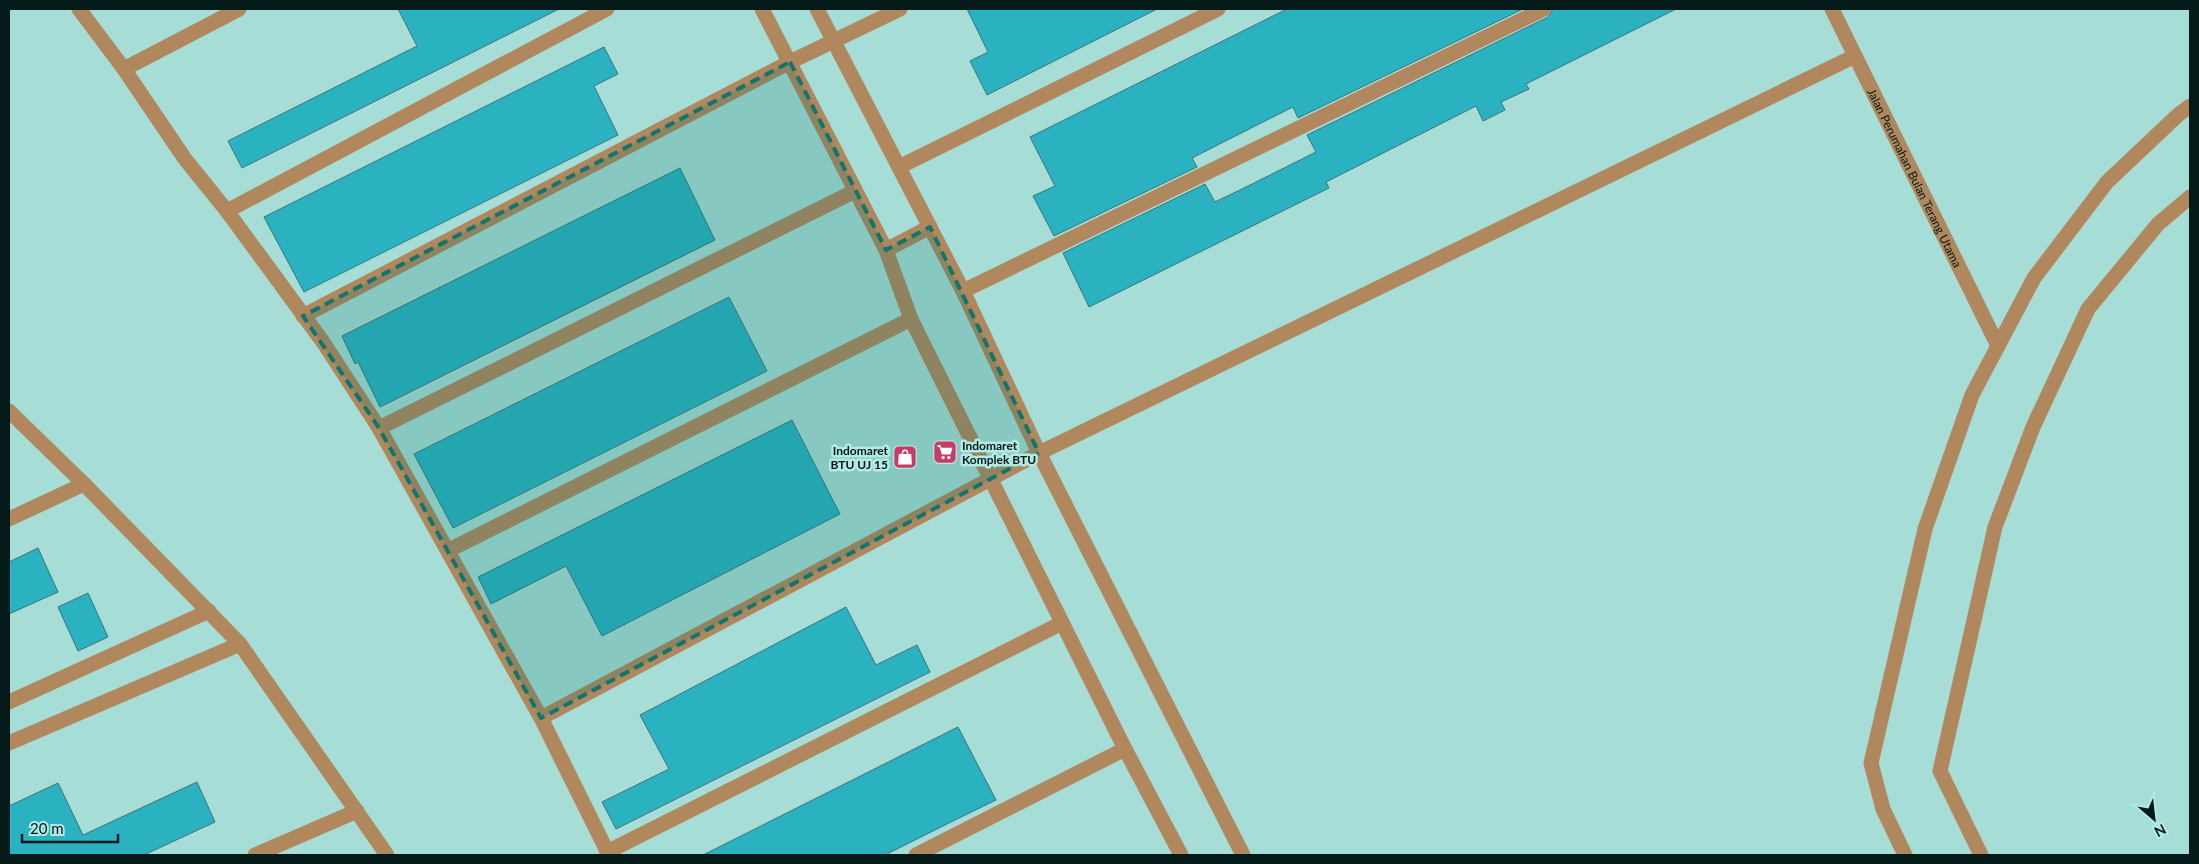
<svg xmlns="http://www.w3.org/2000/svg" width="2199" height="864" font-family="Lato,sans-serif">
	<style>
		.building { fill: #2ab2c1; stroke: #3e737a }
		.lines { fill: none; stroke-linecap: round; stroke-linejoin: round }
		.minor { stroke: #b1875d; stroke-width: 15 }
		.marked { fill: #0f766e; fill-opacity: 0.2; stroke: #0f766e; stroke-width: 4; stroke-dasharray: 10 6; stroke-linejoin: round }
		.labels { text-anchor: middle; dominant-baseline: central; stroke-width: 5; stroke-linejoin: round; paint-order: stroke }
		.street-label { font-size: 12px; fill: #041a18; stroke: #b3eae3 }
		.poi-label { font-size: 12px; font-weight: bold; fill: #041a18; stroke: #b3eae3; text-anchor: start }
	</style>
	<rect width="100%" height="100%" fill="#a6ddd6"/>
	<!-- building -->
	<g class="building">
		<polygon points="398,9 559,9 242,168 228,141 417,46"/>
		<polygon points="967,9 1157,9 987,95 970,61 988,52"/>
		<polygon points="1287,9 1523,9 1298,118 1293,107 1269,119 1192,158 1197,167 1054,236 1033,196 1055,186 1030,137"/>
		<polygon points="1553,9 1676,9 1526,84 1529,89 1501,102 1505,110 1483,121 1476,106 1326,182 1329,188 1089,307 1063,253 1205,184 1215,202 1242,189 1316,152 1307,135 1548,17"/>
		<polygon points="604,47 618,74 594,86 618,135 304,292 264,217"/>
		<polygon points="680,168 715,240 380,407 358,362 355,364 342,336"/>
		<polygon points="729,297 767,371 453,528 414,454"/>
		<polygon points="792,420 840,514 602,636 566,566 491,604 478,577"/>
		<polygon points="38,548 58,592 9,614 9,562"/>
		<polygon points="88,593 108,637 78,651 58,607"/>
		<polygon points="846,607 876,665 917,645 930,672 616,829 602,802 669,769 640,715"/>
		<polygon points="958,727 996,800 951,822 885,855 703,855"/>
		<polygon points="197,782 215,822 144,855 9,855 9,806 58,783 83,835"/>
	</g>
	<g class="lines">
		<!-- minor -->
		<g class="minor">
			<polyline points="79,9 124,69 185,159 227,211 323,342 379,428 541,718 609,855"/>
			<polyline points="762,9 886,250 911,319 1125,749 1181,855"/>
			<polyline points="817,9 963,291 1039,453 1243,855"/>
			<path id="s1" d="M1832,9l166,337"/>
			<polyline points="124,69 239,9"/>
			<polyline points="899,167 1218,9"/>
			<polyline points="227,211 607,9"/>
			<polyline points="886,250 930,227"/>
			<polyline points="963,291 1544,9"/>
			<polyline points="303,316 790,62 900,9"/>
			<polyline points="9,411 84,484 240,644 387,855"/>
			<polyline points="379,428 855,191"/>
			<polyline points="9,519 84,484"/>
			<polyline points="449,550 911,319"/>
			<polyline points="9,702 209,611"/>
			<polyline points="541,718 1039,453 1855,56"/>
			<polyline points="9,743 240,644"/>
			<polyline points="607,852 1062,623"/>
			<polyline points="255,855 357,811"/>
			<polyline points="916,855 1125,749"/>
			<polyline points="1905,855 1883,809 1871,763 1925,529 1972,395 2034,278 2107,182 2178,115 2190,106"/>
			<polyline points="1981,855 1940,771 1995,527 2033,427 2088,309 2158,224 2190,197"/>
		</g>
	</g>
	<!-- marked area -->
	<path class="marked" d="M790,62l96,188 44,-23 109,226 -498,265 -162,-290 -76,-112z"/>
	<!-- icons -->
	<defs>
		<g id="supermarket-square" transform="scale(1.25)"><rect x="-9" y="-9" width="18" height="18" rx="4" fill="#c93b66" stroke="#b3eae3"/><path d="M-6-5.5h2.5l.6 2H6L4.5 2H-2.5L-4.4-4H-6ZM-1.5 3.2a1.3 1.3 0 1 0 .1 0ZM3 3.2a1.3 1.3 0 1 0 .1 0Z" fill="#fff"/></g>
		<g id="shop-square" transform="scale(1.25)"><rect x="-9" y="-9" width="18" height="18" rx="4" fill="#c93b66" stroke="#b3eae3"/><path d="M-5-2.5h2.3a2.7 3.5 0 0 1 5.4 0H5L5.5 6h-11ZM-1.5-2.5h3a1.5 2.3 0 0 0-3 0Z" fill="#fff"/></g>
	</defs>
	<g fill-rule="evenodd">
		<use href="#supermarket-square" x="945" y="452"/>
		<use href="#shop-square" x="905" y="457"/>
	</g>
	<g class="labels">
		<!-- street labels -->
		<g class="street-label">
			<text stroke="none"><textPath href="#s1" startOffset="188">Jalan Perumahan Bulan Terang Utama</textPath></text>
		</g>
		<!-- poi labels -->
		<g class="poi-label">
			<text x="962" y="445">Indomaret<tspan x="962" dy="14">Komplek BTU</tspan></text>
			<text x="888" y="450" text-anchor="end">Indomaret<tspan x="888" dy="14">BTU UJ 15</tspan></text>
		</g>
	</g>
	<!-- border -->
	<rect width="2199" height="864" fill="none" stroke="#041a18" stroke-width="20"/>
	<!-- north arrow -->
	<g transform="translate(2154 819) rotate(152)" stroke="#b3eae3" stroke-width="4" paint-order="stroke">
	<path d="M0-4L9 19L0 12L-9 19Z" fill="#041a18"/>
	<text y="-8" font-size="14" font-weight="bold" text-anchor="middle" fill="#041a18">N</text>
	</g>
	<!-- scale -->
	<path d="M22 834v8h96v-8" fill="none" stroke="#041a18" stroke-width="2.5"/>
	<text x="30" y="834" font-size="15" fill="#041a18" stroke="#b3eae3" stroke-width="4" paint-order="stroke">20 m</text>
</svg>
